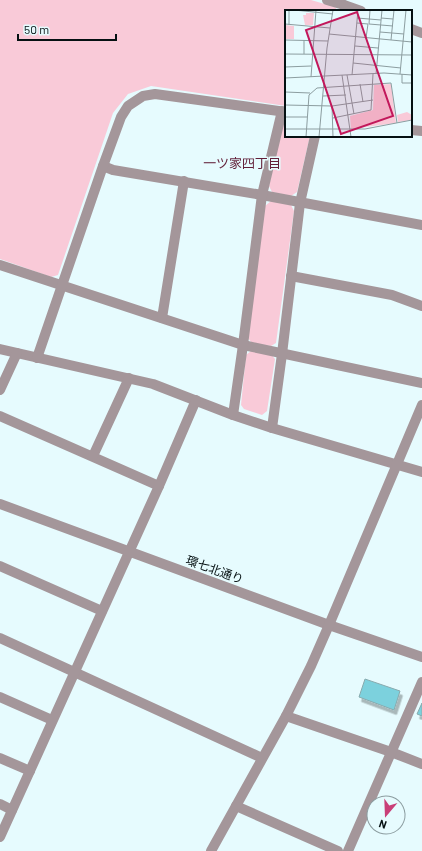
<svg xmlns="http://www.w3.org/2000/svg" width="422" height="851" font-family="Barlow,'Noto Sans JP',sans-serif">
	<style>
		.green { fill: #f9cad8 }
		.building { fill: #7cd1dd; stroke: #88aaae; filter: url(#shadow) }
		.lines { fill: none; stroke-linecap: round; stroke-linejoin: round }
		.minor { stroke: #a4969a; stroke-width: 10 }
		.tertiary { stroke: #a4969a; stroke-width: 10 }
		.labels { text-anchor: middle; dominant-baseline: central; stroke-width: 3; stroke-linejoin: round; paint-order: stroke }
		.street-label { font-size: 12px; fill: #051012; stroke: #e6fbfe }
		.neighbourhood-label { font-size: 13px; fill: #621f39; stroke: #e6fbfe }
		.inset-road { fill: none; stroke: #8c9da0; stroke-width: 1 }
		.view { fill: #c2185b; fill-opacity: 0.15; stroke: #c2185b; stroke-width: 2 }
		.inset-edge { fill: none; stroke: #051012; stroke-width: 2 }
	</style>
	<defs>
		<filter id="shadow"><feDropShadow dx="2.5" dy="4.5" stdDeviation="0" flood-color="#0004"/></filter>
	</defs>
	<rect width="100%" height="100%" fill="#e6fbfe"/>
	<!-- green -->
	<g class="green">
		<polygon points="0,0 311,0 335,7 338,11 286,11 286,106 151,86 128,94 113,113 58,275 51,277 0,259"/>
		<polygon points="286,118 286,136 310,136 297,192 291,196 272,192 269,186 284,119"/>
		<polygon points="271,201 291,205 294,211 276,343 271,346 252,343 247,337 265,206"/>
		<polygon points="251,351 271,354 275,359 267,411 262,415 244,409 241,405 246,355"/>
	</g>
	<!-- building -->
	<g class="building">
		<polygon points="365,679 400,691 394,710 359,697"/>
		<polygon points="422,703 422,716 417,714"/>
	</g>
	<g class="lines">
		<!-- minor -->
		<g class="minor">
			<polyline points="327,0 344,5"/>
			<polyline points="411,130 422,131"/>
			<polyline points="103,166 113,170 262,195 422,225"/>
			<polyline points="0,265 243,345 422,383"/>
			<polyline points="291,276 392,295 422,306"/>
			<polyline points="162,318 184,181"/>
			<polyline points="0,349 153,384 233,415 272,428 422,472"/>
			<polyline points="37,358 103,166 121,117 128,106 143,96 155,94 286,112"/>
			<polyline points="0,390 17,353"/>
			<polyline points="233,415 243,345 262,195 282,111"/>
			<polyline points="0,416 159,486"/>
			<polyline points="272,428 282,354 300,203 315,136"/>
			<polyline points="93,456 129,378"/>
			<polyline points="0,566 102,611"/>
			<polyline points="0,638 262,758"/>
			<polyline points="0,697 52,720"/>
			<polyline points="286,716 391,752 422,764"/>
			<polyline points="0,758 30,771"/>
			<polyline points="0,804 12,810"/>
			<polyline points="236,806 338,851"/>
			<polyline points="0,837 159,486 196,400"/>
			<polyline points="348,851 422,682"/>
		</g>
		<!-- tertiary -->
		<g class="tertiary">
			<polyline points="344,5 361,11"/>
			<polyline points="411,29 422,33"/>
			<polyline points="0,504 329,625 422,657"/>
			<polyline points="211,851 286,716 311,666 329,625 422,405"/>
		</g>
	</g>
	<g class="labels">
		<!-- street labels -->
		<g class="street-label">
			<text transform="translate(215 569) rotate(20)">環七北通り</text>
		</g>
		<!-- neighbourhood labels -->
		<g class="neighbourhood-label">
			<text x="242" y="163">一ツ家四丁目</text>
		</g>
	</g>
	<!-- overview -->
	<g transform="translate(285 10)">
		<rect width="127" height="127" fill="#e6fbfe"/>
		<path d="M21,3h8l-1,12h-8l-2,-10h3zM0,15l9,1v13h-9zM106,74l5,39 -45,6 -1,-13 23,-6 1,-25zM122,102l5,3v5l-14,2 -1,-7z" fill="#f9cad8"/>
		<path class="inset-road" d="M9,0l39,4M85,0l-1,14 12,1M72,8l24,2M96,8l12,1M72,13l11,1 -2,14M0,14l45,4M4,15v-15M96,15l12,1M95,22l24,2M44,24l83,8M0,30l43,1M106,30l3,-30M70,36l23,2M0,44l127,1M19,44v-14M68,53l48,5M0,57l26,-1M91,64l6,-64M115,64l6,-64M117,64v9h10M57,65l9,62M62,65l7,39M67,65l6,-65M26,67l5,-67M0,68l99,-5 28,2M75,74l3,18M0,82l25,1M38,86l23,-1M0,95l47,1 41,-6M47,96l1,31M0,107h22M48,108l38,-8 2,-36M0,119h80l47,-9M21,127l3,-42 8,-7 74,-5 6,40M34,127l8,-89 6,-38"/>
		<path class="view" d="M72,2l36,104 -52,18 -35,-104z"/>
		<rect width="127" height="127" class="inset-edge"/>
	</g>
	<!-- north arrow -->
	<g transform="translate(386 815) rotate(199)"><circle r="19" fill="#e6fbfe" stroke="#8c9da0"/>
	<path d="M0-3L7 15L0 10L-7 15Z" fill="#c93f78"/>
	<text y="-6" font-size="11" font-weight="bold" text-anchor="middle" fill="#051012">N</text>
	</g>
	<!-- scale -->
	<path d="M18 34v6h98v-6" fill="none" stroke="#051012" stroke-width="2"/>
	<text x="24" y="34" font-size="12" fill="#051012" stroke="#e6fbfe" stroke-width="3" paint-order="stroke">50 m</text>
</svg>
